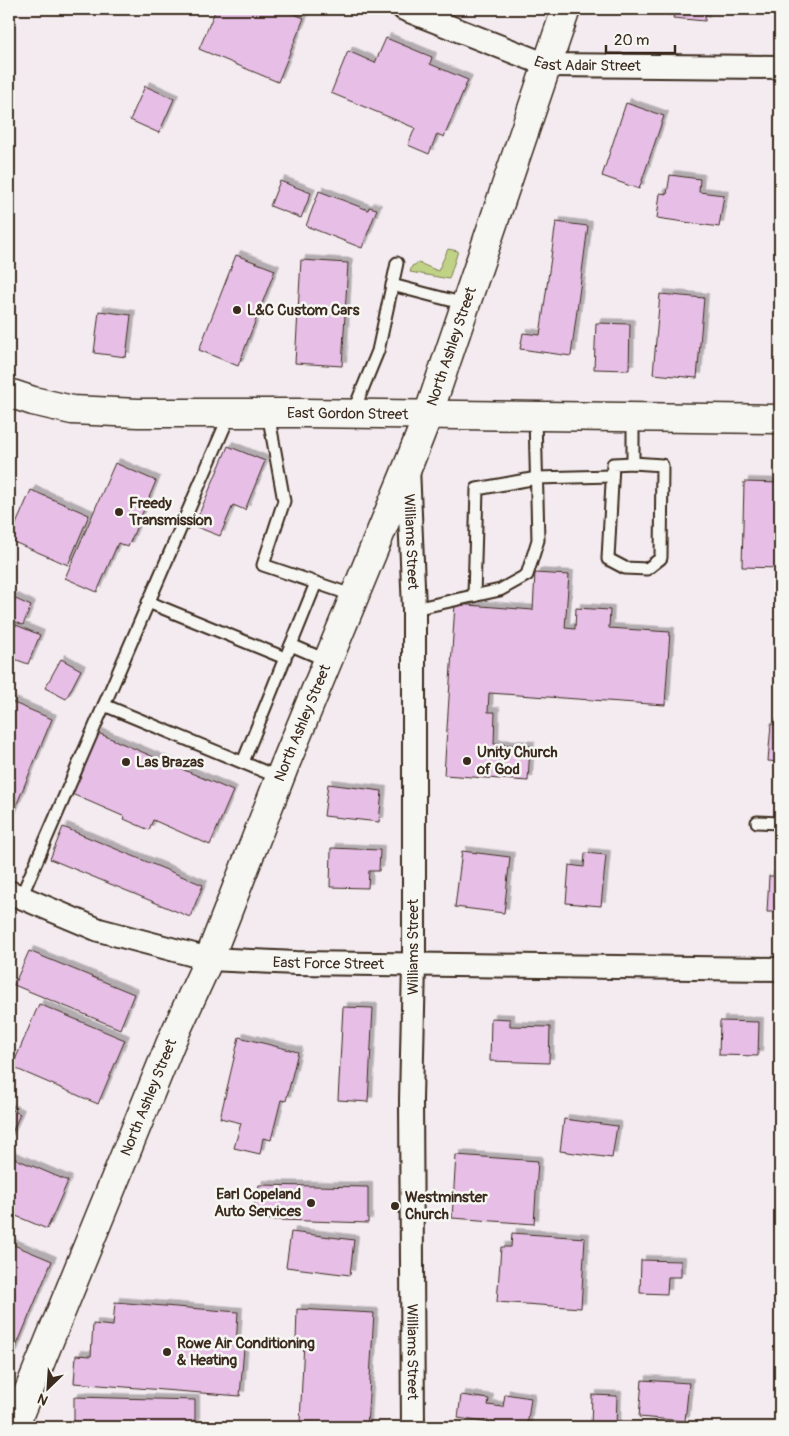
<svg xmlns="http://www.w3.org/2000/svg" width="789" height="1436" font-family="Pangolin,sans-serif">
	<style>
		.green { fill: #c0d286; stroke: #7e7e52 }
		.building { fill: #e6bee6; stroke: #3b2a1e; filter: url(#shadow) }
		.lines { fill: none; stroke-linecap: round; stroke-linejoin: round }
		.lane-casing { stroke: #3b2a1e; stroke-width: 15 }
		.street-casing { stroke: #3b2a1e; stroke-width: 26 }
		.secondary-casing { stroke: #3b2a1e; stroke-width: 31 }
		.primary-casing { stroke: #3b2a1e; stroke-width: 31 }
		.lane { stroke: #f6f6f2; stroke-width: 11 }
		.street { stroke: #f6f6f2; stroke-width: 22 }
		.secondary { stroke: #f6f6f2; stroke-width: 28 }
		.primary { stroke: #f6f6f2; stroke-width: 28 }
		.poi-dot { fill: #3b2a1e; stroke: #f6f6f2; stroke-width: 2 }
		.labels { text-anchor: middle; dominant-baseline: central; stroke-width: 5; stroke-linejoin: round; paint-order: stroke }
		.street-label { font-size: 15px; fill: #3b2a1e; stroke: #f6f6f2 }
		.poi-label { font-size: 15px; font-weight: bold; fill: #3b2a1e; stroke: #f6f6f2; text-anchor: start }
	</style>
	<defs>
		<filter id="shadow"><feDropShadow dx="4.5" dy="-4.5" stdDeviation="0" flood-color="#0004"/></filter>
	</defs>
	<rect width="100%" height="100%" fill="#f3ebf0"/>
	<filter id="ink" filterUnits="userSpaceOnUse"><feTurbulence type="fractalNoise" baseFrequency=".02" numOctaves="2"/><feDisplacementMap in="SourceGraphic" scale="10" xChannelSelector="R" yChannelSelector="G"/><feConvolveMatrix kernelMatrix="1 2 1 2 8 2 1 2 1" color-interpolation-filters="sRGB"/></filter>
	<g filter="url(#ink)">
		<!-- green -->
		<polygon class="green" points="448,249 458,251 449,279 410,272 412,266 419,263 438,271"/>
		<!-- building -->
		<g class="building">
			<polygon points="216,9 281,9 304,18 278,82 199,49"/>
			<polygon points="633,9 706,9 705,21 673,18 674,15 633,12"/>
			<polygon points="386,38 432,57 430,64 468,80 444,137 437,134 429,154 408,145 415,128 331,93 348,51 375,63"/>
			<polygon points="145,86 174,99 159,133 130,120"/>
			<polygon points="626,103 664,116 639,189 602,176"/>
			<polygon points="670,175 700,179 699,192 724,195 719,227 657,218 660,193 667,194"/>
			<polygon points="280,181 311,193 301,218 270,206"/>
			<polygon points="319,191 368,210 369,207 377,209 362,248 306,226"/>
			<polygon points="556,222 588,226 571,356 520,349 523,333 540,335"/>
			<polygon points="236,255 275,270 238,366 199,350"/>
			<polygon points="301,260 348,263 342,366 295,363"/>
			<polygon points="660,294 704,298 697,378 653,374"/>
			<polygon points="99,311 131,315 126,357 94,353"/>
			<polygon points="596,323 630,324 629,370 594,369"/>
			<polygon points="228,446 265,461 245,510 233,505 220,536 194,526"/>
			<polygon points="115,463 156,481 128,547 118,543 97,592 65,578"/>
			<polygon points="744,482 780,483 780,568 742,567"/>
			<polygon points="31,490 89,515 68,565 9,540"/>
			<polygon points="535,573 569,575 565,628 575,629 576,608 610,610 609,628 670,632 665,705 489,693 488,712 495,712 494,744 530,746 528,781 444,775 455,604 533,610"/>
			<polygon points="9,596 31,606 23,625 9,619"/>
			<polygon points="9,622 40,635 28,664 9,657"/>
			<polygon points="61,659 81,670 66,699 45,688"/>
			<polygon points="9,701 52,719 11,818 9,817"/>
			<polygon points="771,724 780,724 780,762 768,761"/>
			<polygon points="98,733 233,791 210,845 153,820 149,830 124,819 125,817 72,794"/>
			<polygon points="328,784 382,791 379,822 324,816"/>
			<polygon points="63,827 203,885 190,917 50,859"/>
			<polygon points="331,848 380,850 379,871 369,871 368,888 330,887"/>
			<polygon points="462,851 510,857 504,913 455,907"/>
			<polygon points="585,853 606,855 601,906 566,903 569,865 584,867"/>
			<polygon points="769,876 780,876 780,912 767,912"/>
			<polygon points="29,951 134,994 120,1029 14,985"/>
			<polygon points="39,1004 125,1040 98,1104 12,1067"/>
			<polygon points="343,1007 373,1008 368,1102 338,1100"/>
			<polygon points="491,1018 510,1019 510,1026 550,1027 549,1063 490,1061"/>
			<polygon points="720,1021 759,1022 758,1056 719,1055"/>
			<polygon points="239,1037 298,1052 286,1101 281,1100 271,1140 263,1138 260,1154 234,1148 241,1123 220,1118"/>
			<polygon points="9,1109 20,1114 9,1140"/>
			<polygon points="564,1119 617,1126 612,1158 560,1151"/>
			<polygon points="456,1155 538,1161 534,1224 452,1218"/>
			<polygon points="9,1156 68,1181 47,1229 9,1213"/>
			<polygon points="259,1185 368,1187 368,1223 251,1219"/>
			<polygon points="291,1232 354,1240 350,1275 286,1267"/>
			<polygon points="512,1233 585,1238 581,1308 497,1302 501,1247 511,1247"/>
			<polygon points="9,1243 52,1261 9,1364"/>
			<polygon points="641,1260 681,1261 681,1277 668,1277 667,1294 640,1293"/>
			<polygon points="115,1302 238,1312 236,1347 244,1348 240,1396 74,1383 76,1355 91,1356 93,1324 113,1326"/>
			<polygon points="297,1309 374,1313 367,1427 314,1427 314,1423 300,1422 304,1342 296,1341"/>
			<polygon points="642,1380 689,1383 685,1421 639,1417"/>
			<polygon points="505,1394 531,1398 527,1427 496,1427 496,1424 458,1418 461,1395 489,1399 488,1405 503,1407"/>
			<polygon points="592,1395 617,1396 616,1427 591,1427"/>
			<polygon points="74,1397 195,1400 195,1427 74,1427"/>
		</g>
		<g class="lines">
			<!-- lane casing -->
			<g class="lane-casing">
				<g id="lane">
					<polyline points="392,285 465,304"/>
					<polyline points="353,412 378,351 397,263"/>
					<polyline points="268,413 284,501 263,565 355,596"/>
					<polyline points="633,418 633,463"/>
					<polygon points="633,463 662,465 661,558 647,569 625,568 608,559 613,464"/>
					<polyline points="474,596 477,489 537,478 612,476"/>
					<polyline points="148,602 285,658 243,762"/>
					<polyline points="414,609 500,590 527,575 538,540 535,417"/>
					<polyline points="291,645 316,583"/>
					<polyline points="288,652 291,645 328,661"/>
					<polyline points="104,705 280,778"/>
					<polyline points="757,822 780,823"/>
					<polyline points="21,897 230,414"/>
				</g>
			</g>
			<!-- street casing -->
			<g class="street-casing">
				<g id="street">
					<path id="s1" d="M404,9l143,56 233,2"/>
					<path id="s2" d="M408,467l6,142v355l-3,136 2,327"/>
					<path id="s3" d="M9,892l90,38 110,29 87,4 484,6"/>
				</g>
			</g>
			<!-- secondary casing -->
			<g class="secondary-casing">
				<g id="secondary">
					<path id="s4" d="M9,393l24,8 39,9 66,3h166l476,6"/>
				</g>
			</g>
			<!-- primary casing -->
			<g class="primary-casing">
				<g id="primary">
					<path id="s5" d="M14,1427l157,-385 38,-83 75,-192 124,-301 20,-51 138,-406"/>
				</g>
			</g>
			<!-- lane -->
			<use href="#lane" class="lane"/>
			<!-- street -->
			<use href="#street" class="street"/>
			<!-- secondary -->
			<use href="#secondary" class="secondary"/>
			<!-- primary -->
			<use href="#primary" class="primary"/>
		</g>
	</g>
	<!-- markers -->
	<g class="poi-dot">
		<circle cx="237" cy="310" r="5"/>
		<circle cx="119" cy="512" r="5"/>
		<circle cx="467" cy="761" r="5"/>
		<circle cx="126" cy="762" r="5"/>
		<circle cx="311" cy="1203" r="5"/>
		<circle cx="395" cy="1206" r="5"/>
		<circle cx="167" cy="1352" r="5"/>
	</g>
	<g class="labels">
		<!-- street labels -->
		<g class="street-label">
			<text stroke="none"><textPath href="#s1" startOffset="194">East Adair Street</textPath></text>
			<text stroke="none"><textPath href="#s5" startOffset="1166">North Ashley Street</textPath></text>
			<text stroke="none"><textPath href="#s4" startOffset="341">East Gordon Street</textPath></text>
			<text stroke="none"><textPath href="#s2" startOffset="75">Williams Street</textPath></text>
			<text stroke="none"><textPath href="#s5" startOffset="761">North Ashley Street</textPath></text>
			<text transform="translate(413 947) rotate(-90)">Williams Street</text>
			<text stroke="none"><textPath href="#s3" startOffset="331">East Force Street</textPath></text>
			<text stroke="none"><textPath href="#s5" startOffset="356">North Ashley Street</textPath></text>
			<text stroke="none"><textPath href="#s2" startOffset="885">Williams Street</textPath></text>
		</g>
		<!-- poi labels -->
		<g class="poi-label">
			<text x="247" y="310">L&amp;C Custom Cars</text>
			<text x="129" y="503">Freedy<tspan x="129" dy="17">Transmission</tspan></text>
			<text x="477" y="752">Unity Church<tspan x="477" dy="17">of God</tspan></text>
			<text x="136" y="762">Las Brazas</text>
			<text x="301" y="1194" text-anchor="end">Earl Copeland<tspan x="301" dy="17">Auto Services</tspan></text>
			<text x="405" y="1197">Westminster<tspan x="405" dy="17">Church</tspan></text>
			<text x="177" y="1343">Rowe Air Conditioning<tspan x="177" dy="17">&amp; Heating</tspan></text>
		</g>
	</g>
	<!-- margin -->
	<rect width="789" height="1436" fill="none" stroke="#f6f6f2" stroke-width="30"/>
	<rect x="15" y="15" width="759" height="1406" fill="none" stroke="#3b2a1e" stroke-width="2" filter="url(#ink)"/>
	<!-- north arrow -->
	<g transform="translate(48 1388) rotate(205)" stroke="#f6f6f2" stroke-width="4" paint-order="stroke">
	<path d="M0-4L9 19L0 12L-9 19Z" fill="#3b2a1e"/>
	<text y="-8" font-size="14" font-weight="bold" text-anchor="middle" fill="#3b2a1e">N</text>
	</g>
	<!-- scale -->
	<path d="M606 45v8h69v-8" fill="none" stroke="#3b2a1e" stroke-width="2.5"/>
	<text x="614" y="45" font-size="15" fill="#3b2a1e" stroke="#f6f6f2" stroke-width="4" paint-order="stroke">20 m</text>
</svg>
